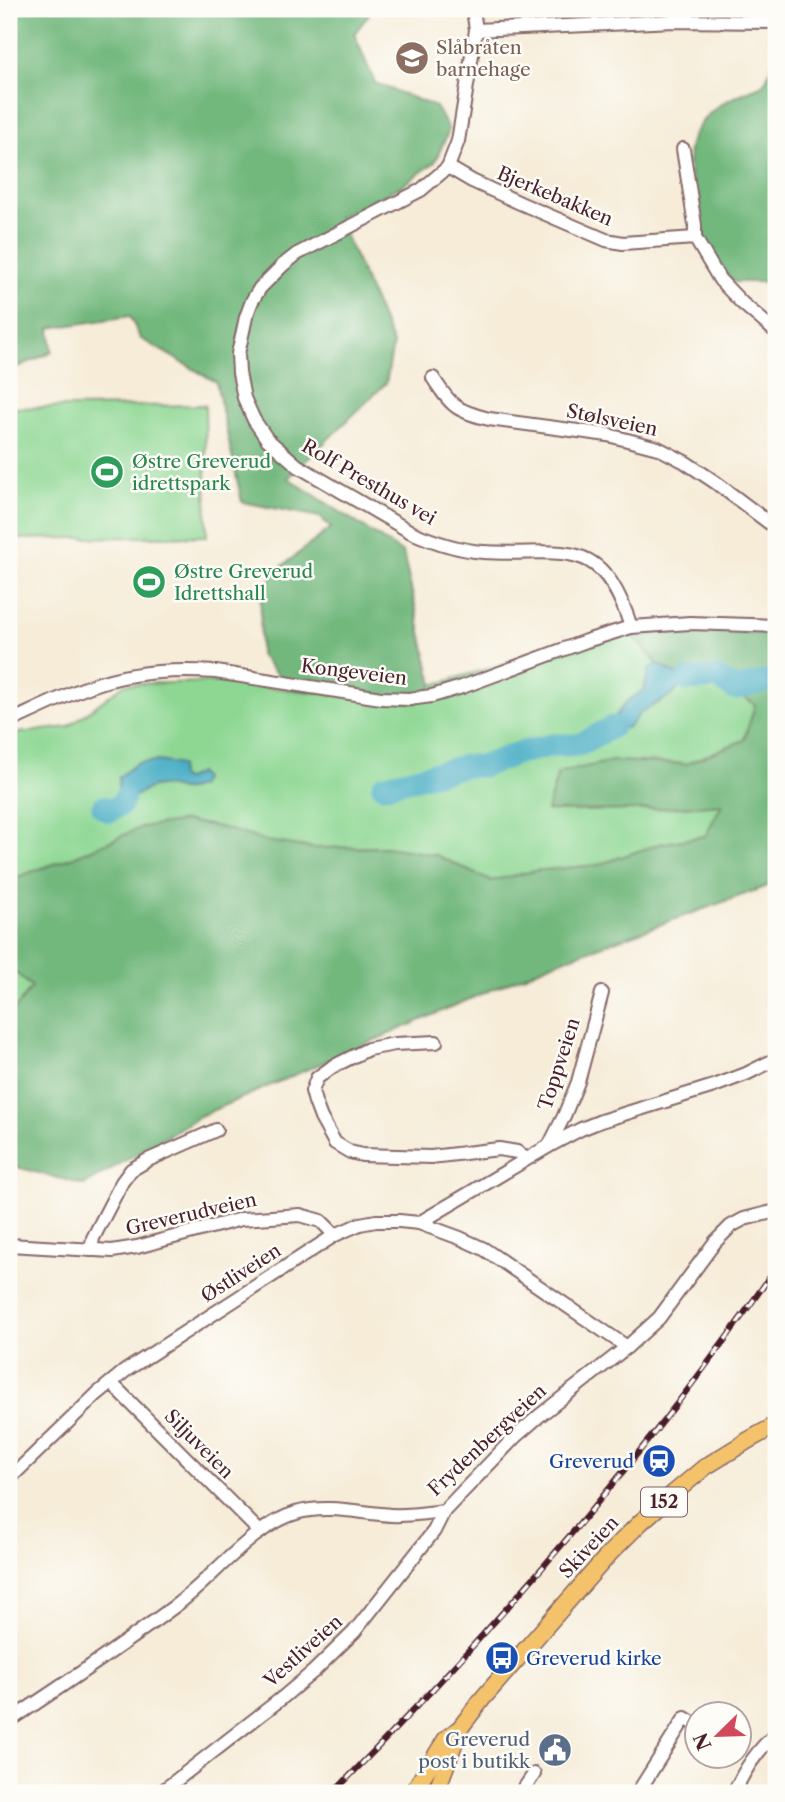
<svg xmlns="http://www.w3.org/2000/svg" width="785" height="1802" font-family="'Libre Caslon Text',serif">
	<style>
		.green { fill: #8dd793; stroke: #6c7b5f; stroke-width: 2 }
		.forest { fill: #72b87d; stroke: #5e6c54; stroke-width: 2 }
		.water { fill: #43abc3; stroke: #466577; stroke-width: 2 }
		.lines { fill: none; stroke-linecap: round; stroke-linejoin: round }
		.river { stroke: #43abc3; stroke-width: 23 }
		.minor-casing { stroke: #866768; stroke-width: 16 }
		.major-casing { stroke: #866768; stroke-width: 19 }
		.minor { stroke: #fff; stroke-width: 12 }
		.major { stroke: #f3c26a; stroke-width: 16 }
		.rail-casing { stroke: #4a1f2b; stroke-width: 6 }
		.rail { stroke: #fdfcf7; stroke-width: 3.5; stroke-dasharray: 10; stroke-linecap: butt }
		.labels { text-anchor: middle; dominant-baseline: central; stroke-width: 5; stroke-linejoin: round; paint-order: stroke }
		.shield { fill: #fdfcf7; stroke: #806168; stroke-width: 2 }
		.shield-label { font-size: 18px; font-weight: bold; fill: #4a1f2b }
		.education-label { font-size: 19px; fill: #785e54; stroke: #fdfcf7; text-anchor: start }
		.street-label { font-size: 19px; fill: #4a1f2b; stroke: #fdfcf7 }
		.leisure-label { font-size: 19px; fill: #27864d; stroke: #fdfcf7; text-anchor: start }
		.transit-label { font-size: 19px; fill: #164399; stroke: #fdfcf7; text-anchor: end }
		.service-label { font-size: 19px; fill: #4e5e75; stroke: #fdfcf7; text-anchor: end }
	</style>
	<rect width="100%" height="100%" fill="#fdfcf7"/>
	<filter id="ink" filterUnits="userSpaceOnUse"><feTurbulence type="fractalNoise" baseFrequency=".0143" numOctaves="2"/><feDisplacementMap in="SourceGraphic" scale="14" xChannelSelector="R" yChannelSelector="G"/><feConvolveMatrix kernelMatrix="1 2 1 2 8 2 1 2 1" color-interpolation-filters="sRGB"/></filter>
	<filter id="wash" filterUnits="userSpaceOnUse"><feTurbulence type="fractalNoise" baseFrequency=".00686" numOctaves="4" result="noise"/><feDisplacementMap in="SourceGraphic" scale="28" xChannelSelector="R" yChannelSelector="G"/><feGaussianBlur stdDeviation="1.57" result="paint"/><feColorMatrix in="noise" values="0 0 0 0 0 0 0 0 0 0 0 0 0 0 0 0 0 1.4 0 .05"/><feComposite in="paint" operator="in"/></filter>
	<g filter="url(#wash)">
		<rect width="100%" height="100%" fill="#f6ecd8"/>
		<!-- green -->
		<g class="green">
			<polygon points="205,405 207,536 9,539 9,408"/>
			<polygon points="630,632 658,664 687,680 725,684 756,705 744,740 686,764 613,761 558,773 547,811 637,810 722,804 706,836 659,844 598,865 534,871 490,881 436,855 387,847 312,848 266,841 220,827 71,858 9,880 9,737 19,733 68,727 125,684 217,682 417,703 433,685 556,649"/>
			<polygon points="9,971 15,972 32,987 9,1017"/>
		</g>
		<!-- forest -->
		<g class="forest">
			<polygon points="9,9 370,9 369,14 354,34 375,83 436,107 449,130 435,162 402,186 338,218 393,344 386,383 288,478 403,553 433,685 417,703 289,688 260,655 261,596 276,571 331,528 320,517 242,502 216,382 140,338 130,316 50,328 52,352 9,371"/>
			<path d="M776,55v227h-43c-31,-28 -36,-64 -42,-103 -2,-16 -5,-28 2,-43 16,-31 38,-38 68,-50l5,-6z"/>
			<polygon points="630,632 776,633 776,883 553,963 202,1115 84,1185 9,1165 9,1017 32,987 15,972 9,971 9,880 71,858 142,827 185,821 220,827 266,841 312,848 387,847 436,855 490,881 534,871 598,865 659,844 705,836 722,804 637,810 547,811 558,773 613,761 686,764 744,740 755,705 725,684 687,680 658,664"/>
		</g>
		<!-- water -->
		<g class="water">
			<polygon points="658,664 687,680 671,696 641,712 629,727 614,730 610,724 626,702 644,690 649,669"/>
			<path d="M159,761l21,4v12l5,3 13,-7 5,6 -3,7c-22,9 -18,1 -38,0 -12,-1 -25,8 -35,16l-9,-11 1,-14 18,-14z"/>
		</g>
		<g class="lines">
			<!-- river -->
			<g class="river">
				<polyline points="687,680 717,678 735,689 776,679"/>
				<polyline points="383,786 465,766 484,766 515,754 553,745 579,745 612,727"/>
				<polyline points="103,807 109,811 121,805 124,799"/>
			</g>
		</g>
	</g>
	<g filter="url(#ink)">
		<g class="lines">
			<!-- minor casing -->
			<g class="minor-casing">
				<g id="minor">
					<path d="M473,9l3,21 -18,111 -10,26 -27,23 -124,64 -14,11 -23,23 -8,13 -6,16 -8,37 1,19 5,25 10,22 13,19 31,27 113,66c23,10 47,18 72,20 80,5 117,-21 148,75"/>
					<polyline points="476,30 674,21 775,22 776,20"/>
					<polyline points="683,149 695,225 695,238"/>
					<polyline points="448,167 472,181 520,203 606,240 623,243 695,238 720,280 742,303 776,332"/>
					<path d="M433,378c18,28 23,33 56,41l119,16 50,13 27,14 30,20 61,46"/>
					<path d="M9,722c26,-12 52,-25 79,-35 41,-16 85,-18 128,-15l165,26 28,1 23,-3 30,-9 124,-46 45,-14 59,-4 86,3"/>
					<polyline points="436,1042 395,1044 368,1049 332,1067 317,1078 312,1091 315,1102 321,1118 335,1143 350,1152 362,1155 431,1157 499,1149 517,1152 526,1159"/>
					<polyline points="549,1146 564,1116 578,1082 602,993"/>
					<polyline points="419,1223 549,1146 581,1129 601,1121 714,1086 746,1074 776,1059"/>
					<polyline points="9,1245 112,1251 137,1247 241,1219 300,1215 321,1221 335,1235"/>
					<polyline points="91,1250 93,1238 122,1182 131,1170 148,1160 216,1130"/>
					<polyline points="111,1383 260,1532"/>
					<polyline points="9,1479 97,1394 125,1371 335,1235 360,1224 376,1221 399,1221 419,1223 460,1238 484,1249 627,1347"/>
					<path d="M9,1721c56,-37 112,-75 166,-115 37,-27 77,-80 121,-93 31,-9 64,0 95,2 18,1 36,-2 53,-4l71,-74 24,-21 88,-69 32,-29 56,-76 16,-16 13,-7 32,-8"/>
					<polyline points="640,1789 685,1718 698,1726"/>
					<polyline points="160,1793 282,1698 314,1671 354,1632 434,1531 444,1511"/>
					<polyline points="521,1793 534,1774"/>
					<path d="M734,1793c10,-23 23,-43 42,-59"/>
				</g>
			</g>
			<!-- major casing -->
			<g class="major-casing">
				<g id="major">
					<polyline points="416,1787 446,1739 460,1728 483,1698 610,1553 641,1522 674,1493 705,1467 747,1441 776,1425"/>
					<polyline points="436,1792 457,1736"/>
				</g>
			</g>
			<!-- minor -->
			<use href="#minor" class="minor"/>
			<!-- major -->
			<use href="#major" class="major"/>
			<!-- rail casing -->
			<g class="rail-casing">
				<path id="rail" d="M333,1793c161,-163 313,-336 443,-525"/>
			</g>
			<!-- rail -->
			<use href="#rail" class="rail"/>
		</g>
	</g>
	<!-- icons -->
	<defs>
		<g id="school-disc" transform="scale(1.75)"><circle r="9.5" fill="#8d6e63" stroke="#fdfcf7"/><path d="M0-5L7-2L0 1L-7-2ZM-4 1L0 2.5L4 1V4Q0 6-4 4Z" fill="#fff"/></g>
		<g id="stadium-disc" transform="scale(1.75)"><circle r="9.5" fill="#2e9e5b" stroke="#fdfcf7"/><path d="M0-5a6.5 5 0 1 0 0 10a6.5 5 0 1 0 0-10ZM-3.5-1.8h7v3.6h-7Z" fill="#fff"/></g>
		<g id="station-disc" transform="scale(1.75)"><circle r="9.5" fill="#1a4fb4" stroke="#fdfcf7"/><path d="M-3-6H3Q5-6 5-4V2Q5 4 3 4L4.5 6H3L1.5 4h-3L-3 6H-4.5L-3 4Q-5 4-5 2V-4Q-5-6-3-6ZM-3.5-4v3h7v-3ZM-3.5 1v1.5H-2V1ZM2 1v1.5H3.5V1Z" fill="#fff"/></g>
		<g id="bus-disc" transform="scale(1.75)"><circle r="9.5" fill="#1a4fb4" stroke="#fdfcf7"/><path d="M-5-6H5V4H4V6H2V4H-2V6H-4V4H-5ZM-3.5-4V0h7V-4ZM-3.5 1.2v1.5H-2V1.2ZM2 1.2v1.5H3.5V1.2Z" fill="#fff"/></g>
		<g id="civic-disc" transform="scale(1.75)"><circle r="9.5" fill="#5c6f8a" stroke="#fdfcf7"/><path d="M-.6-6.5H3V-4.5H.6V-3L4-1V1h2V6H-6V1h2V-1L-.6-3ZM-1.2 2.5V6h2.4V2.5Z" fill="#fff"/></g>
	</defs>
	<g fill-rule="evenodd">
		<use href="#school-disc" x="412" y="58"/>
		<use href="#stadium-disc" x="107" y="472"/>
		<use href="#stadium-disc" x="149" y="582"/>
		<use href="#station-disc" x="659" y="1461"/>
		<use href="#bus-disc" x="502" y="1658"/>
		<use href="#civic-disc" x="555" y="1750"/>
	</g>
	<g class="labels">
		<!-- shield labels -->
		<rect class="shield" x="641" y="1487.5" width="46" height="29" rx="5"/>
		<g class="shield-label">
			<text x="664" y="1502">152</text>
		</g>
		<!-- education labels -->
		<g class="education-label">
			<text x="436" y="47">Slåbråten<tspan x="436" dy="22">barnehage</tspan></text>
		</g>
		<!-- street labels -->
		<g class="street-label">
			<text transform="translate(555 196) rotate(23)">Bjerkebakken</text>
			<text transform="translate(612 420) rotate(12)">Stølsveien</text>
			<text transform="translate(369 482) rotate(30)">Rolf Presthus vei</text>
			<text transform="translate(354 672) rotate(7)">Kongeveien</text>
			<text transform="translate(559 1064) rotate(-72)">Toppveien</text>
			<text transform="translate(191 1214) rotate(-13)">Greverudveien</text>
			<text transform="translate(241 1273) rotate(-33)">Østliveien</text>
			<text transform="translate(487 1440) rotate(-43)">Frydenbergveien</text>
			<text transform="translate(199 1444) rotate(45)">Siljuveien</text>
			<text transform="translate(589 1547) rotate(-47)">Skiveien</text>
			<text transform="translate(303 1651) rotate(-42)">Vestliveien</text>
		</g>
		<!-- leisure labels -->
		<g class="leisure-label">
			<text x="132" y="461">Østre Greverud<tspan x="132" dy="22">idrettspark</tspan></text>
			<text x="174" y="571">Østre Greverud<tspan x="174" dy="22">Idrettshall</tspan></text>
		</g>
		<!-- transit labels -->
		<g class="transit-label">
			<text x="634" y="1461">Greverud</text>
			<text x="526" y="1658" text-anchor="start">Greverud kirke</text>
		</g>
		<!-- service labels -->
		<g class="service-label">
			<text x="530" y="1739">Greverud<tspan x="530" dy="22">post i butikk</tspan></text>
		</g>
	</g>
	<!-- margin -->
	<rect width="785" height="1802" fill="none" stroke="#fdfcf7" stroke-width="35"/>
	<!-- north arrow -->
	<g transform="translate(718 1735) rotate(247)"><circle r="33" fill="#fdfcf7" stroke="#b5a4a5" stroke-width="2"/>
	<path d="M0-5L12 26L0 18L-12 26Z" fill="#d1495b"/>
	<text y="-10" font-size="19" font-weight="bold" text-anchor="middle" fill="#4a1f2b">N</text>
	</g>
</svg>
